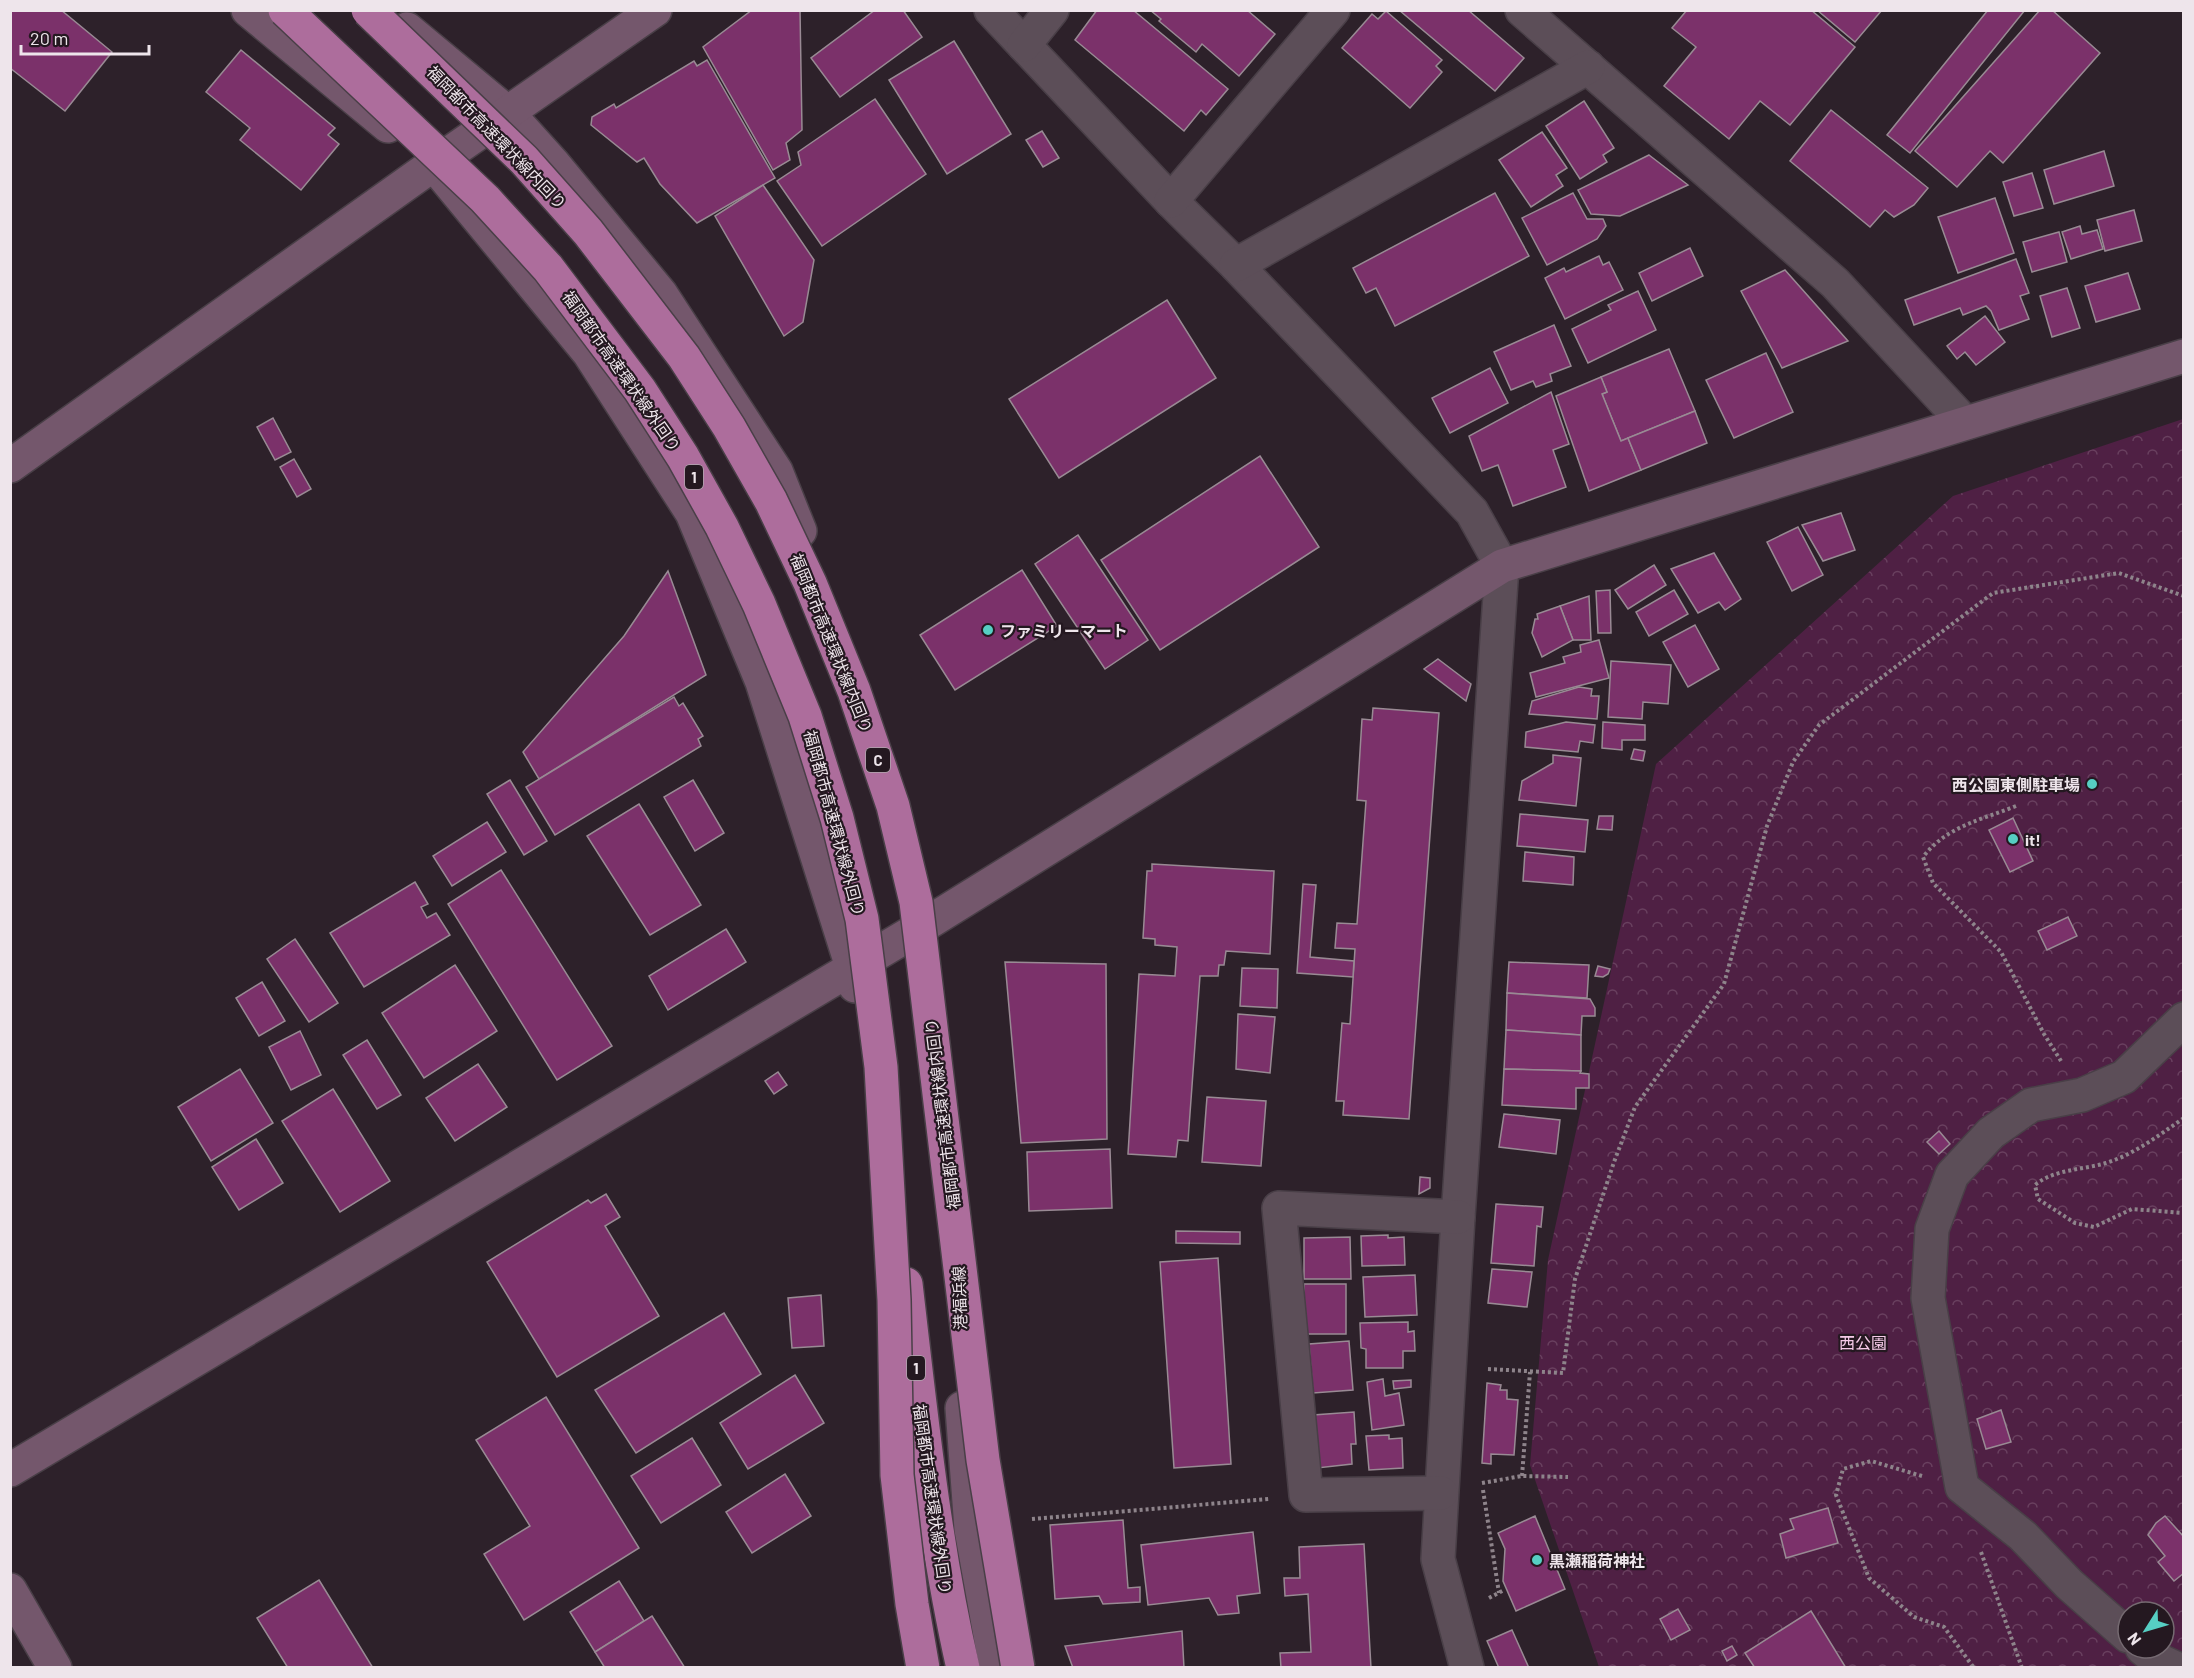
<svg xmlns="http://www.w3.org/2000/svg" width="2194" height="1678" font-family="Barlow,'Noto Sans JP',sans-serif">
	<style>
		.forest { fill: url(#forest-crowns); fill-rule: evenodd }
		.building { fill: #7b316a; stroke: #998a94; stroke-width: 1.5 }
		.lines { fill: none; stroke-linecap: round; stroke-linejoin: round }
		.street-casing { stroke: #493f47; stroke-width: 36 }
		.secondary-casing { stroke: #493f47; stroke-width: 36 }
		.highway-casing { stroke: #493f47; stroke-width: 36 }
		.path { stroke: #8e848b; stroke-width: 4; stroke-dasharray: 3 3; stroke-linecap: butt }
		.street { stroke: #5c4e58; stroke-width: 33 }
		.secondary { stroke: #74576c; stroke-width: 33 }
		.highway { stroke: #ad6d9c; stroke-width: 33 }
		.highway-bridge-casing { stroke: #493f47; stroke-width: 36; stroke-linecap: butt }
		.highway-bridge { stroke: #ad6d9c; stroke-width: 33 }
		.poi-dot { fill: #56cec3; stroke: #241820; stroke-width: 2 }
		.labels { text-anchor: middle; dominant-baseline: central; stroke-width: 4.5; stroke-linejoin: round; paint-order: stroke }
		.shield { fill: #241820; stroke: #b1a8ae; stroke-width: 1.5 }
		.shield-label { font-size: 15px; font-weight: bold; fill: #eee5eb }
		.street-label { font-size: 16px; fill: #eee5eb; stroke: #241820 }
		.poi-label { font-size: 16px; font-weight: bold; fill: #eee5eb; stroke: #241820; text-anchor: start }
		.park-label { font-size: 16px; fill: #f5cae8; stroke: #241820 }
	</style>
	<defs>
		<pattern id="forest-crowns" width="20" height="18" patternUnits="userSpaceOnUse" patternTransform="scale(1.5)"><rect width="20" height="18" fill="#4f2044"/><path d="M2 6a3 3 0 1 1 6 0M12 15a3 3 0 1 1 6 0" fill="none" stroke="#69405f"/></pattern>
	</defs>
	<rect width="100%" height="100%" fill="#2d212a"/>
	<!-- forest -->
	<path class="forest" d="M2183,419v1248h-584l-69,-202 18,-205 108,-496 297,-268zM2128,1612h36v36h-36z"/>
	<!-- building -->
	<g class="building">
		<polygon points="10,10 61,10 112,52 65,111 10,68"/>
		<polygon points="752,10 800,10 802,130 786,143 790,160 773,170 703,47"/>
		<polygon points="875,10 903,10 922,37 840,97 811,58"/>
		<polygon points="1097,10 1133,10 1228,89 1206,115 1201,110 1184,131 1075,40"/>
		<polygon points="1150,10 1247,10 1275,34 1239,76 1202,44 1196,52 1159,21 1161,19"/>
		<polygon points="1399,10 1468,10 1524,58 1495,91"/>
		<polygon points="1687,10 1811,10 1855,47 1790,125 1760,101 1729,139 1664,86 1696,47 1672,28"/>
		<polygon points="1817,10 1882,10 1855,42"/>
		<polygon points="1988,10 2025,10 1910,153 1887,135"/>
		<polygon points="2040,10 2052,10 2100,53 2003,163 1990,151 1957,187 1915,151"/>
		<polygon points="1386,11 1442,60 1436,66 1442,72 1410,108 1342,48 1372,14 1378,19"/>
		<polygon points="954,41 1011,134 947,174 889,80"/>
		<polygon points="241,50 335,128 328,135 339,144 301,190 240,140 250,128 206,92"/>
		<polygon points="707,60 775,178 697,223 660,184 644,158 637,162 591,125 592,117 614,104 616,108 694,61 697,66"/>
		<polygon points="875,99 926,174 822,246 777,181 801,165 798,152"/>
		<polygon points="1584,101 1614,148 1603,155 1607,162 1580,179 1546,126"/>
		<polygon points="1831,110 1928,188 1914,205 1894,217 1885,210 1870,227 1790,161"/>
		<polygon points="1042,131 1059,158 1043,167 1026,140"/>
		<polygon points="1542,132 1567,168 1556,175 1563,186 1531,207 1499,160"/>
		<polygon points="2104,151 2114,186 2054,204 2044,170"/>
		<polygon points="1649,155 1688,185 1620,216 1591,214 1578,190"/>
		<polygon points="2032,173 2043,208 2014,216 2003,182"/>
		<polygon points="763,185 814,260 803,322 784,336 715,216"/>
		<polygon points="1495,193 1529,256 1395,326 1376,288 1366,293 1353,268"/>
		<polygon points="1573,193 1587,219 1603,219 1606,226 1597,239 1547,265 1522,218"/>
		<polygon points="1995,198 2014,253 1958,273 1938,217"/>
		<polygon points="2134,210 2142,241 2105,251 2097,220"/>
		<polygon points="2080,226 2082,234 2097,230 2103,249 2071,259 2062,232"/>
		<polygon points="2059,232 2067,262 2032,272 2023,242"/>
		<polygon points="1690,248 1703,276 1652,301 1639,273"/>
		<polygon points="1599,256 1603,265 1609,262 1623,290 1565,319 1545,278 1564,268 1566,272"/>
		<polygon points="2016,259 2029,293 2020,296 2029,319 1999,330 1991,311 1986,306 1963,315 1960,308 1914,325 1905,300"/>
		<polygon points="1785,270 1848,341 1782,368 1741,291"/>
		<polygon points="2128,273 2140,309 2096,322 2085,286"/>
		<polygon points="2067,288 2080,328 2052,337 2040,296"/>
		<polygon points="1638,291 1656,330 1588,363 1572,329 1611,310 1608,305"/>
		<polygon points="1167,300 1216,378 1059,478 1009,399"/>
		<polygon points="1985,316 2005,342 1976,365 1965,352 1957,359 1947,346"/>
		<polygon points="1554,325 1571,366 1550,374 1552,381 1536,387 1533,381 1511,390 1494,352"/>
		<polygon points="1669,349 1695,411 1621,441 1602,394 1607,392 1601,377"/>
		<polygon points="1766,353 1793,412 1734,438 1706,380"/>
		<polygon points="1490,368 1508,403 1450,433 1432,398"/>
		<polygon points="1601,377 1607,392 1602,394 1621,441 1628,438 1641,470 1589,491 1556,396"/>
		<polygon points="1551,392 1569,444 1553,450 1566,487 1513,506 1498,465 1482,471 1469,436"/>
		<polygon points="1695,411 1707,443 1641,470 1628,438"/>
		<polygon points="273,418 291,452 275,460 257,427"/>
		<polygon points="1260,456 1319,547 1160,650 1101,560"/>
		<polygon points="294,459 311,489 297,497 280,467"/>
		<polygon points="1841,513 1855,550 1823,561 1802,525"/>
		<polygon points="1798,527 1823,575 1792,591 1767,542"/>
		<polygon points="1078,535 1148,640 1105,669 1035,564"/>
		<polygon points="1714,553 1741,599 1725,610 1719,602 1698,613 1671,569"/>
		<polygon points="1654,565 1666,585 1628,609 1615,590"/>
		<polygon points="1022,570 1057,626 955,690 920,635"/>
		<polygon points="668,571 706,675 539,779 523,752 624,636"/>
		<polygon points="1610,590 1611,633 1598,633 1596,591"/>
		<polygon points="1674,590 1688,614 1649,636 1636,612"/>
		<polygon points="1589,596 1591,640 1573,640 1560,606"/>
		<polygon points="1560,606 1573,640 1542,657 1532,633 1535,619 1538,619 1537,614"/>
		<polygon points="1695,625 1719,669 1688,687 1663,642"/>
		<polygon points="1599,640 1609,678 1536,697 1530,673 1565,663 1563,657 1581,652 1580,645"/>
		<polygon points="1438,659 1471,684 1466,701 1424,669"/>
		<polygon points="1611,661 1671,665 1668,704 1643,702 1642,719 1608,717"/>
		<polygon points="1579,687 1592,689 1591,696 1599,696 1597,719 1529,714 1532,701"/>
		<polygon points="674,697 679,706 683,703 703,736 698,739 701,746 555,835 526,787"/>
		<polygon points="1373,708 1439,713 1409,1119 1343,1115 1344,1101 1336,1101 1342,1023 1350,1024 1355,949 1335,948 1337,923 1357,924 1366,801 1357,800 1362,719 1372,720"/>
		<polygon points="1566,722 1595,725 1593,743 1580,741 1578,752 1525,747 1526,732"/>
		<polygon points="1603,722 1645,725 1645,740 1622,740 1622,750 1602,748"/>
		<polygon points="1634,749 1645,751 1643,761 1631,759"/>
		<polygon points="1553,755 1581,758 1576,806 1519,800 1522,781 1553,763"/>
		<polygon points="510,780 547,841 524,855 487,794"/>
		<polygon points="693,780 724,833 695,851 664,797"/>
		<polygon points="639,804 701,905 650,935 587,836"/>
		<polygon points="1520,814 1588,820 1585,852 1517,846"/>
		<polygon points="1599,816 1613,816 1612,830 1597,829"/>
		<polygon points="2013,818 2033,861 2010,872 1989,830"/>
		<polygon points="487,822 506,852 452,886 433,856"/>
		<polygon points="1525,852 1574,857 1573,885 1523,881"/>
		<polygon points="1152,864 1274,871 1270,954 1226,951 1224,965 1219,965 1218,976 1200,976 1188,1141 1178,1140 1176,1157 1128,1154 1139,974 1175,976 1177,947 1155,945 1155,939 1143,938 1147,871 1152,871"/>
		<polygon points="501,870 612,1046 557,1080 448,904"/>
		<polygon points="415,882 428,904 421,907 427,918 436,913 450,935 364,987 330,933"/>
		<polygon points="1303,884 1316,885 1310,957 1354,961 1353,977 1297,973"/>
		<polygon points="2068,917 2077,936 2047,950 2038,931"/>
		<polygon points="726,929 746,962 668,1010 649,976"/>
		<polygon points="295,939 338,1003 309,1022 267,959"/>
		<polygon points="1005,962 1106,964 1107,1139 1021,1143"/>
		<polygon points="1509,962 1589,965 1587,998 1507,993"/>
		<polygon points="455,965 497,1031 424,1078 382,1013"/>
		<polygon points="1598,966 1610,969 1608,974 1603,977 1595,976"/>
		<polygon points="1242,968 1278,969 1277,1008 1240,1006"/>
		<polygon points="262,982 285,1021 259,1036 236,998"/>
		<polygon points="1507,993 1590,999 1595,1008 1595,1016 1582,1016 1581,1035 1506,1030"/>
		<polygon points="1238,1014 1275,1017 1270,1073 1236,1069"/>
		<polygon points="1506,1030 1581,1035 1581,1071 1504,1069"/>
		<polygon points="300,1031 321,1075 291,1090 269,1047"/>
		<polygon points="367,1040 401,1095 377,1109 343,1055"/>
		<polygon points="478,1064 507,1107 455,1141 426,1098"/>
		<polygon points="240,1069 273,1123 211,1161 178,1107"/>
		<polygon points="1504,1069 1581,1071 1580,1073 1589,1074 1589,1088 1576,1088 1576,1109 1502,1105"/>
		<polygon points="778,1072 787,1085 774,1094 765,1081"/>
		<polygon points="333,1089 390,1181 340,1212 282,1121"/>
		<polygon points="1207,1097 1266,1101 1261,1166 1202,1162"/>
		<polygon points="1504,1114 1560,1120 1556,1154 1499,1147"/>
		<polygon points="1939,1131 1950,1144 1939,1154 1927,1142"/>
		<polygon points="256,1139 283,1183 239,1210 212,1167"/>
		<polygon points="1110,1149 1112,1208 1029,1211 1027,1152"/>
		<polygon points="1420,1177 1430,1178 1430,1188 1419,1194"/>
		<polygon points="606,1194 620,1217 605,1226 659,1316 557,1377 487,1262 588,1200 591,1203"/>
		<polygon points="1496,1204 1543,1207 1541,1227 1537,1226 1534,1266 1491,1263"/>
		<polygon points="1176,1231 1240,1232 1240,1244 1176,1243"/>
		<polygon points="1388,1235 1388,1238 1404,1237 1405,1265 1362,1266 1361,1236"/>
		<polygon points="1350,1237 1351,1279 1304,1279 1304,1238"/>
		<polygon points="1218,1258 1231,1464 1174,1468 1160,1262"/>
		<polygon points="1492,1269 1532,1272 1527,1307 1488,1303"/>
		<polygon points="1415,1275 1417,1315 1365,1317 1363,1277"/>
		<rect x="1304" y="1284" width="42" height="50"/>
		<polygon points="821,1295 824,1346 792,1348 788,1298"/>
		<polygon points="724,1313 761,1374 636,1453 595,1390"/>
		<polygon points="1408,1322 1408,1332 1414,1331 1415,1351 1403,1351 1403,1368 1366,1368 1366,1349 1361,1348 1360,1323"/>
		<polygon points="1349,1341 1353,1390 1313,1393 1309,1344"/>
		<polygon points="795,1375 824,1423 748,1469 720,1423"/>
		<polygon points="1383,1379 1385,1396 1399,1393 1404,1425 1372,1430 1367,1382"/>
		<polygon points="1411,1380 1411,1387 1394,1389 1393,1381"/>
		<polygon points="1487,1383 1501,1385 1500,1390 1507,1390 1507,1399 1518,1400 1514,1455 1491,1454 1491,1464 1482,1463"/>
		<polygon points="546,1397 639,1548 524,1620 484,1554 530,1526 476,1440"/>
		<polygon points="2001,1410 2011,1442 1986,1449 1977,1419"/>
		<polygon points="1354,1412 1356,1444 1351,1444 1352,1464 1317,1468 1313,1415"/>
		<polygon points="1389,1435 1389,1439 1402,1438 1403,1468 1369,1470 1366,1436"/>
		<polygon points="692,1438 721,1485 661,1523 631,1476"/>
		<polygon points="785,1474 811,1516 752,1553 726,1512"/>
		<polygon points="1828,1508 1838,1543 1786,1558 1780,1534 1794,1529 1790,1519"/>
		<polygon points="1535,1516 1565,1589 1516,1611 1503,1581 1505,1549 1498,1533"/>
		<polygon points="2165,1516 2184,1537 2184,1573 2174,1581 2158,1562 2165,1556 2148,1535 2156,1523"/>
		<polygon points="1123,1520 1128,1588 1140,1587 1140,1602 1103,1604 1099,1596 1055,1599 1050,1525"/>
		<polygon points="1253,1532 1260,1593 1237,1596 1239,1613 1218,1615 1209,1598 1148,1605 1141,1545"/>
		<polygon points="1364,1544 1371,1668 1281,1668 1280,1653 1311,1652 1308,1594 1285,1596 1284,1578 1300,1578 1299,1547"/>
		<polygon points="319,1580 373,1668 288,1668 257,1618"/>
		<polygon points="619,1581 644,1621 595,1652 570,1612"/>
		<polygon points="1678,1609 1690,1630 1671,1640 1660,1619"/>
		<polygon points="1811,1611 1846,1668 1755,1668 1745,1653"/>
		<polygon points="652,1616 685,1668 605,1668 595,1652"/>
		<polygon points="1512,1630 1529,1668 1499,1668 1487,1641"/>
		<polygon points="1182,1631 1184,1668 1073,1668 1065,1646"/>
		<polygon points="1732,1646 1737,1655 1727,1661 1722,1651"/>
	</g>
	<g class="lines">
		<!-- street casing -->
		<g class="street-casing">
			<g id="street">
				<polyline points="991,10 1171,201 1236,265 1472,512 1502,566 1458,1217 1438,1559 1467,1668"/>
				<polyline points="1522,10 1835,283 1965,423"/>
				<polyline points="1024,45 1052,10"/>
				<polyline points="1171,201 1333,10"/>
				<polyline points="1236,265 1588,67"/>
				<polyline points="1441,1493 1306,1495 1279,1208 1458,1217"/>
				<polyline points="2128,1636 2069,1584 2023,1536 1962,1487 1928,1298 1932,1229 1952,1175 1991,1133 2031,1105 2082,1095 2124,1077 2184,1019"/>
				<polyline points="2142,1648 2154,1658 2175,1668"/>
			</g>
		</g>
		<!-- secondary casing -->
		<g class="secondary-casing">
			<g id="secondary">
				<polyline points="248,10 388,126"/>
				<polyline points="407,29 508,113 553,163 661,294 776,471 800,531"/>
				<polyline points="440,172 589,353 692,513 762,682 852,967 855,986"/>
				<polyline points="10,466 434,164 655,10"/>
				<polyline points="962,1408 971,1529 996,1668"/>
				<polyline points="10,1470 918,929 1502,566 2184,356"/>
				<polyline points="10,1590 55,1668"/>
			</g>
		</g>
		<!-- highway casing -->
		<g class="highway-casing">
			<path id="highway" d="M906,1284c15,128 28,257 57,384"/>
		</g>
		<!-- path -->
		<g class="path">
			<path d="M2016,806c-35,14 -69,20 -93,51l10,26 68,69 43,82 17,27"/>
			<path d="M2184,1118c-25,17 -49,36 -78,45 -23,7 -52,6 -71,22l3,14 37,24 19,4 38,-18 52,4"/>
			<polyline points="1488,1369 1563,1373 1575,1279 1614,1162 1635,1107 1724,984 1767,826 1793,762 1819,725 1993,593 2119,573 2184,596"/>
			<polyline points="1522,1476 1530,1372"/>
			<polyline points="1922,1476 1871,1461 1843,1469 1836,1495 1869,1578 1914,1617 1944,1627 1974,1668"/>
			<polyline points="1482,1483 1522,1476 1568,1477"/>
			<polyline points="1483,1490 1499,1593"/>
			<polyline points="1032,1519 1269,1499"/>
			<polyline points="1981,1552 2022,1668"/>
			<polyline points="1489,1598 1504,1590"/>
		</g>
		<!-- street -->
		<use href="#street" class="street"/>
		<!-- secondary -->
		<use href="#secondary" class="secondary"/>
		<!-- highway -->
		<use href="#highway" class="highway"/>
		<!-- highway-bridge casing -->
		<g class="highway-bridge-casing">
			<g id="highway-bridge">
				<polyline points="285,10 485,199 548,268 640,390 683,457 722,527 759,604 805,716 837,818 862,919 881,1067 894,1300 897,1475 912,1604 923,1668"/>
				<polyline points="368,10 524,160 588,232 684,357 729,427 771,501 810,583 854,691 893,806 916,902 983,1460 1018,1668"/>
			</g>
		</g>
		<!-- highway-bridge -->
		<use href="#highway-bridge" class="highway-bridge"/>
	</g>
	<!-- markers -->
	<g class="poi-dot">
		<circle cx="988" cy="630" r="6"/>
		<circle cx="2092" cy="784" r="6"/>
		<circle cx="2013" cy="839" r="6"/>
		<circle cx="1537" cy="1560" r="6"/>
	</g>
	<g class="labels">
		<!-- shield labels -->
		<g class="shield">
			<rect x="685" y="465" width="18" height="24" rx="4.5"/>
			<rect x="866" y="748" width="24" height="24" rx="4.5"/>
			<rect x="907" y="1356" width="18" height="24" rx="4.5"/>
		</g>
		<g class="shield-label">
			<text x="694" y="477">1</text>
			<text x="878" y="760">C</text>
			<text x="916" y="1368">1</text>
		</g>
		<!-- street labels -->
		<g class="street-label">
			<text transform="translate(497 137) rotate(46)">福岡都市高速環状線内回り</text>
			<text transform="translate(622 371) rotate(55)">福岡都市高速環状線外回り</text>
			<text transform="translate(832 643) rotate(68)">福岡都市高速環状線内回り</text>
			<text transform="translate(835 823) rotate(75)">福岡都市高速環状線外回り</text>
			<text transform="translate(942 1114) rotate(-97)">福岡都市高速環状線内回り</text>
			<text transform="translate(959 1298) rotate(-92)">港福浜線</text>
			<text transform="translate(933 1499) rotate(82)">福岡都市高速環状線外回り</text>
		</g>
		<!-- poi labels -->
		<g class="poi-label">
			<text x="1000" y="630">ファミリーマート</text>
			<text x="2080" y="784" text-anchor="end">西公園東側駐車場</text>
			<text x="2025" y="839">it!</text>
			<text x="1549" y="1560">黒瀬稲荷神社</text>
		</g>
		<!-- park labels -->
		<g class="park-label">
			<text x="1863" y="1342">西公園</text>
		</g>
	</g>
	<!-- border -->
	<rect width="2194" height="1678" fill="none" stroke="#eee5eb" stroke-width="24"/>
	<!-- north arrow -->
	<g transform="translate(2146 1630) rotate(233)"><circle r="28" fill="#241820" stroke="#756a71" stroke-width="1.5"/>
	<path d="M0-4.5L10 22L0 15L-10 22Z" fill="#56cec3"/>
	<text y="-9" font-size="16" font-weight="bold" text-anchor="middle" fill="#eee5eb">N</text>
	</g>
	<!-- scale -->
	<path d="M21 45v9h128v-9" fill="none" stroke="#eee5eb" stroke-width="3"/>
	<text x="30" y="45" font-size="18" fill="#eee5eb" stroke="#241820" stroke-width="4.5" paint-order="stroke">20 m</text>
</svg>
